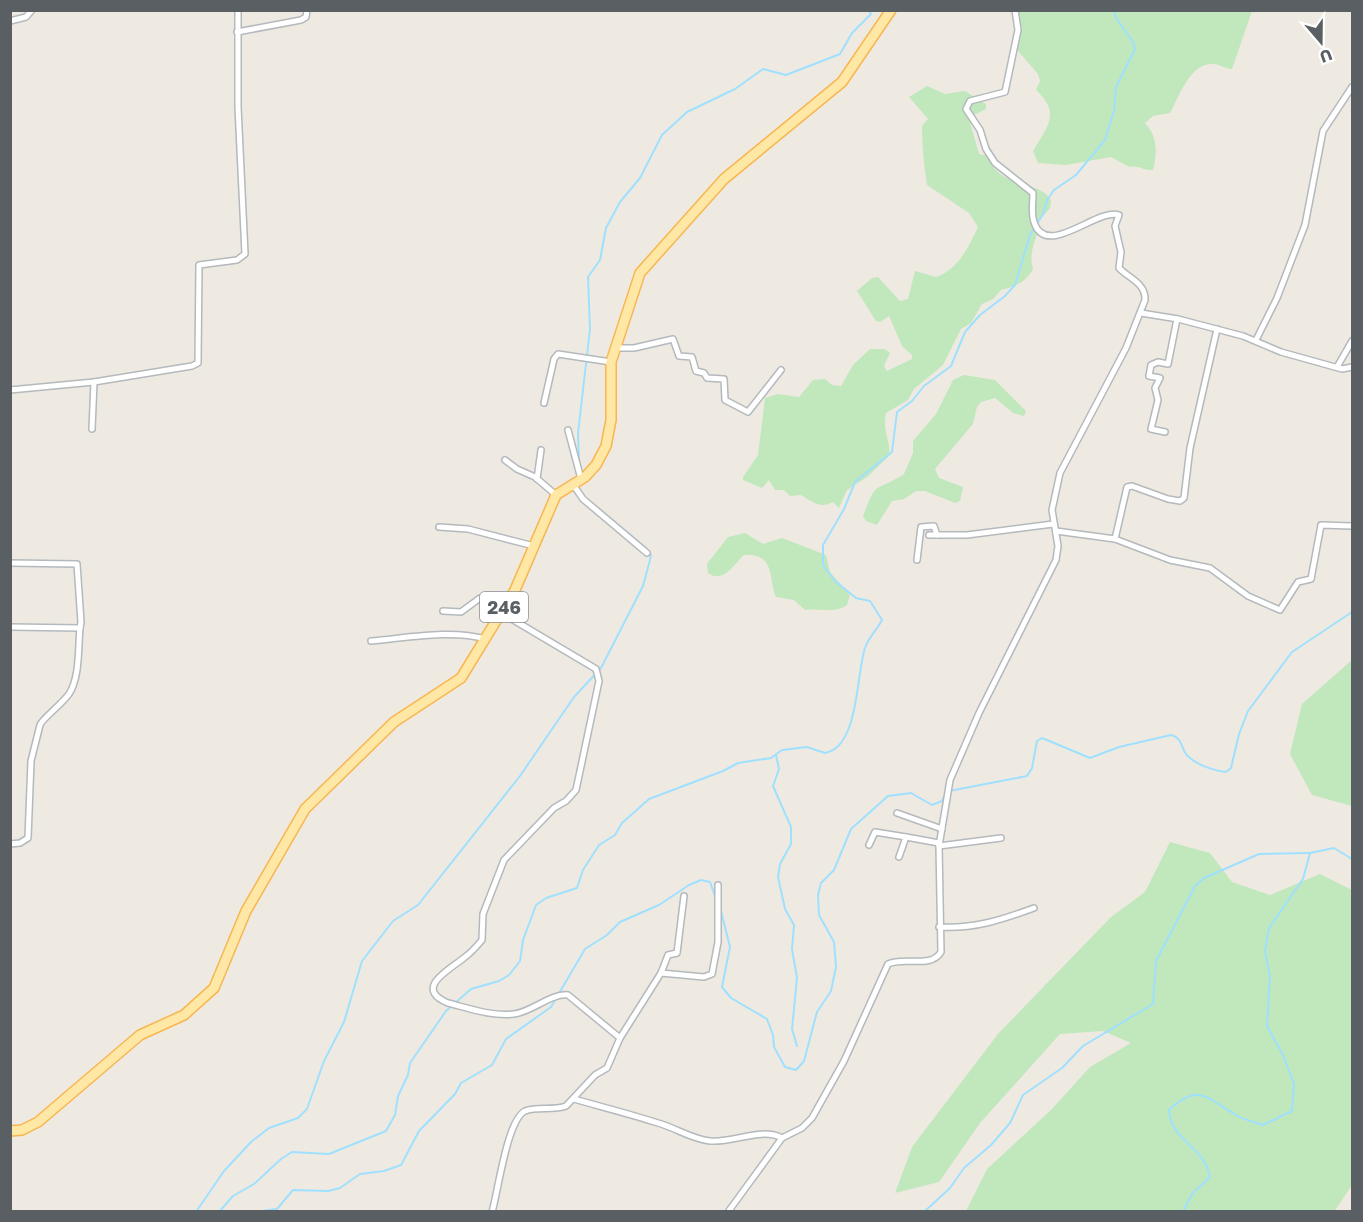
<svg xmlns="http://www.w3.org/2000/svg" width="1363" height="1222" font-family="'Golos Text',sans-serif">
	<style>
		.green { fill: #c1e7bc }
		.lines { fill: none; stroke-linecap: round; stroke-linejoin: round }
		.stream { stroke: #a0e0ff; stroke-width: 2 }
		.minor-casing { stroke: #b4b9bd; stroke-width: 8 }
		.primary-casing { stroke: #f8b650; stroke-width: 12 }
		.minor { stroke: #fff; stroke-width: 5 }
		.primary { stroke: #ffe7a5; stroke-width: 9 }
		.labels { text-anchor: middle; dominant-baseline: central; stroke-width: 5; stroke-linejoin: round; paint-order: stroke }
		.shield { fill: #fff; stroke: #8c8f92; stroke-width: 1.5 }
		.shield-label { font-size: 18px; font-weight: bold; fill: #5a5f63 }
	</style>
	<rect width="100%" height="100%" fill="#eeeae2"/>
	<!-- green -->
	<g class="green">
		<path d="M1017,11h235l-20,58c-7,0 -12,-5 -19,-5 -23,-2 -34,33 -43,49l-17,3 -8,7c12,13 13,29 8,47 -9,1 -15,-5 -24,-3l-18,-10 -45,8 -28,-2 -5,-12c15,-25 28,-38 3,-61l4,-9 -2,-7 -20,-23z"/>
		<path d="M927,86l18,8 20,-3 21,13v5l-14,7 -2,6 9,32 9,2c11,34 49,22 63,44l-1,8 -12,14c3,14 -11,25 -5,47 -8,14 -17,17 -32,21l-8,9 -11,5 -11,19 -10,6 -18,36 -29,24 -6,11 -22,13c-4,22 5,25 3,43l-22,21 -20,13 -8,18 -6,-6c-14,7 -20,0 -32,-7l-11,1 -6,-6h-9l-6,-10 -7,8 -19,-8v-3l15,-22 7,-57 13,-4 21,3 14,-17 12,-1 7,6 9,1 12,-21 17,-16h15l5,4 -6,13 3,5 25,-12v-4l-10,-9 -13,-30 -9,6 -4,-1 -19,-30 15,-13 6,-1 22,24 8,-2 7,-28 21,6c22,-8 32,-28 42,-50l-9,-14 -42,-28c-3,-21 -5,-39 -5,-59l6,-7 -19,-22z"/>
		<path d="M964,375l31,5 31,31 -2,5 -11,-3 -18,-15 -14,4 -4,5 -4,17 -38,45 4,9 24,9 -3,14 -5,2 -30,-12h-9l-12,8 -12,2 -15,24 -11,-4 -3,-5c15,-38 10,-22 41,-42l9,-21v-12l23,-27 17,-34z"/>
		<path d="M745,533l18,11 19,-6 44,17 4,17 20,23 -3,10c-13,9 -27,3 -42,5l-11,-10 -18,-3c-8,-18 0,-44 -32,-42 -10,9 -20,29 -36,18l-1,-9 21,-27z"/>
		<polygon points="1352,660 1352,806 1312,795 1290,754 1302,704"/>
		<polygon points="1170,842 1210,853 1232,882 1270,895 1320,874 1352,890 1352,1185 1334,1212 966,1211 987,1169 1051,1110 1090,1067 1131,1043 1103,1031 1060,1034 980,1123 939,1182 895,1193 912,1147 998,1034 1111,917 1145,892"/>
	</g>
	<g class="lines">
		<!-- stream -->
		<g class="stream">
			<polyline points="579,461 578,433 590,329 588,277 600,260 606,228 620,202 640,178 662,135 687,112 735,89 763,69 786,75 840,54 852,33 871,14 868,10"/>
			<polyline points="776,755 779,769 773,786 791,827 791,844 780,864 778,877 785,909 794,925 792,949 797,978 792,1029 797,1046"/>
			<path d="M949,791l78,-15 5,-8 5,-27 5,-3 48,20 29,-11 52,-12c13,3 9,15 18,22 8,8 26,14 37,15l5,-4 8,-34 9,-23 44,-59 60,-40"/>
			<polyline points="720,907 730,947 722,987 731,998 767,1019 773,1035 774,1047 785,1067 796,1070 804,1061 817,1012 831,991 836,967 834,942 819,915 818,895 821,883 834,870 851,829 888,796 911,793 932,805 942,801 945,795"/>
			<polyline points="196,1212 224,1171 252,1141 269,1128 298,1118 307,1109 324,1061 344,1022 362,961 393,921 418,905 520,776 574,697 601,668 643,586 651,556 646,548 598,508"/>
			<path d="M219,1212l14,-16 21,-12 27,-25 11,-7 37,2 57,-23 9,-16 3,-19 10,-21 2,-12 36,-52 25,-22 28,-8 10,-6 11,-14 3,-21 13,-35 10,-7 31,-10 6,-18 16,-25 16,-10 7,-12 27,-24 74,-28 15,-8 33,-5 11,-8 25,-3 18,6c34,-6 31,-78 40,-105 3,-10 12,-18 17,-28l-12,-19 -14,-3 -21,-17 -12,-16v-20l21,-36 11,-27 37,-30 5,-40 15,-11 12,-15 27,-20 14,-34 15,-17 25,-19 10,-11 15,-50 13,-21 4,-14 7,-10 22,-15 29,-35 9,-29 2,-24 19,-38 -2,-7 -17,-24 -2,-8"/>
			<polyline points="254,1212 277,1209 293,1190 328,1191 340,1188 360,1174 384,1171 401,1165 419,1131 455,1094 461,1083 492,1065 506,1039 551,1007 585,949 607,935 620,922 659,905 689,885 701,880 710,882 716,899"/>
			<polyline points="924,1212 950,1188 964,1168 991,1145 1010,1123 1023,1095 1062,1068 1083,1046 1153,1004 1156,961 1195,886 1204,878 1259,854 1309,853"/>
			<path d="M1183,1212l9,-18 18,-17c-4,-29 -40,-37 -41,-67 30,-29 40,-10 67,5 8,5 19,7 27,10l29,-14 2,-27 -11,-29 -16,-29 3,-50 -5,-25 4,-23 34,-49 7,-26 24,-5 18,11"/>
		</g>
		<!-- minor casing -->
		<g class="minor-casing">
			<g id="minor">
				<polyline points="10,21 26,17 32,10"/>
				<polyline points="237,32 301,20 306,17 307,10"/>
				<polyline points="1141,313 1178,319 1243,336 1281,352 1342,369 1352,367"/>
				<polyline points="1256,340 1277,298 1305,225 1323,131 1352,87"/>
				<polyline points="616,348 634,348 673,339 679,356 692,357 696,371 704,373 707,378 724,379 725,400 748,412 781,370"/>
				<polyline points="1337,367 1352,341"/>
				<polyline points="10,390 94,382 192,366 198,363 199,265 237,260 245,254 238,107 238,10"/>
				<polyline points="544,403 554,359 558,354 611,362"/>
				<polyline points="92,429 94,382"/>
				<polyline points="568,430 581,479"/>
				<polyline points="1165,432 1151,429 1158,400 1155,388 1160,378 1149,376 1151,365 1158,362 1168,364 1177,319"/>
				<polyline points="505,460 517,469 535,477 556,495"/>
				<polyline points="537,479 541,450"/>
				<polyline points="572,483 583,499 647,553"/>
				<polyline points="439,527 468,529 534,546"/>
				<polyline points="1056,531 1115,539 1170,560 1210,568 1248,596 1280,610 1298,582 1311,579 1321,525 1352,526"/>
				<polyline points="929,535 967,535 1053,524"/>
				<polyline points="1115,539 1127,487 1132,486 1168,499 1180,501 1184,498 1190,448 1217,329"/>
				<polyline points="917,560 921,527 934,526 937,535"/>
				<polyline points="10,563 77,564 81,622 80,628 10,627"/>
				<polyline points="443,611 461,612 480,598 506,603"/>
				<path d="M371,641c36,-3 79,-12 115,-2"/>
				<polyline points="897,813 942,829"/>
				<path d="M10,844l10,-1 8,-5 3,-77 9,-36c2,-6 22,-21 29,-31 11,-17 9,-46 11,-66"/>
				<polyline points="869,845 875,832 906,837"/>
				<polyline points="939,846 1001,838"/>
				<polyline points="899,857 906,837 939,843"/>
				<path d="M939,927c35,2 62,-7 95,-19"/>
				<polyline points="661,973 704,977 712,974 718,942 718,885"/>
				<polyline points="620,1038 661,973 668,955 677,953 684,896"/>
				<path d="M574,1099c28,8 56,15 84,24 18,5 33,16 52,18 24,2 51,-14 72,-3"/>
				<path d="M492,1212c6,-20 15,-92 33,-101 12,-5 28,0 41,-5l29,-31 12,-7 13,-30 -52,-43c-17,-2 -36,17 -54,19 -21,3 -46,-6 -66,-11 -36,-15 3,-34 17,-46 7,-5 12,-11 17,-17l1,-26 21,-54 50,-52 12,-7 10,-11 23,-109 -3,-12 -96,-57"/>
				<path d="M728,1212l54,-74 20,-10 10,-10 32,-57 44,-97c16,-8 43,5 53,-12l-2,-106 11,-66 29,-67 77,-153 2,-14 -6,-36 8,-37 66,-125 19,-48c1,-17 -17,-22 -26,-32l2,-16 -6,-26 4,-11c-21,-8 -73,45 -85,7 -3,-9 -1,-19 -1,-29l-38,-30 -9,-14 -6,-19 -14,-21 4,-8 35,-9 13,-62 -3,-20"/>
			</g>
		</g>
		<!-- primary casing -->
		<g class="primary-casing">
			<polyline id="primary" points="10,1131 22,1130 38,1122 140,1035 184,1015 214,988 246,911 305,809 394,722 461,678 515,590 556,495 585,477 596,465 606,446 611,420 611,362 640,273 724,179 842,82 891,10"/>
		</g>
		<!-- minor -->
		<use href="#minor" class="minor"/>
		<!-- primary -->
		<use href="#primary" class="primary"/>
	</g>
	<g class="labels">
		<!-- shield labels -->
		<rect class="shield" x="480" y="592" width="48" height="30" rx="4.5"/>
		<g class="shield-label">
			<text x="504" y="607">246</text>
		</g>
	</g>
	<!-- border -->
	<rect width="1363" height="1222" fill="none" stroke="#5a5f63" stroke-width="24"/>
	<!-- north arrow -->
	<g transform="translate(1321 42) rotate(160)" stroke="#ffffff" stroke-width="4.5" paint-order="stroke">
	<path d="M0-4.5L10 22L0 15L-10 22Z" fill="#5a5f63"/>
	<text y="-9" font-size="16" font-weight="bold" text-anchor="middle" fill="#5a5f63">U</text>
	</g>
</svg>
